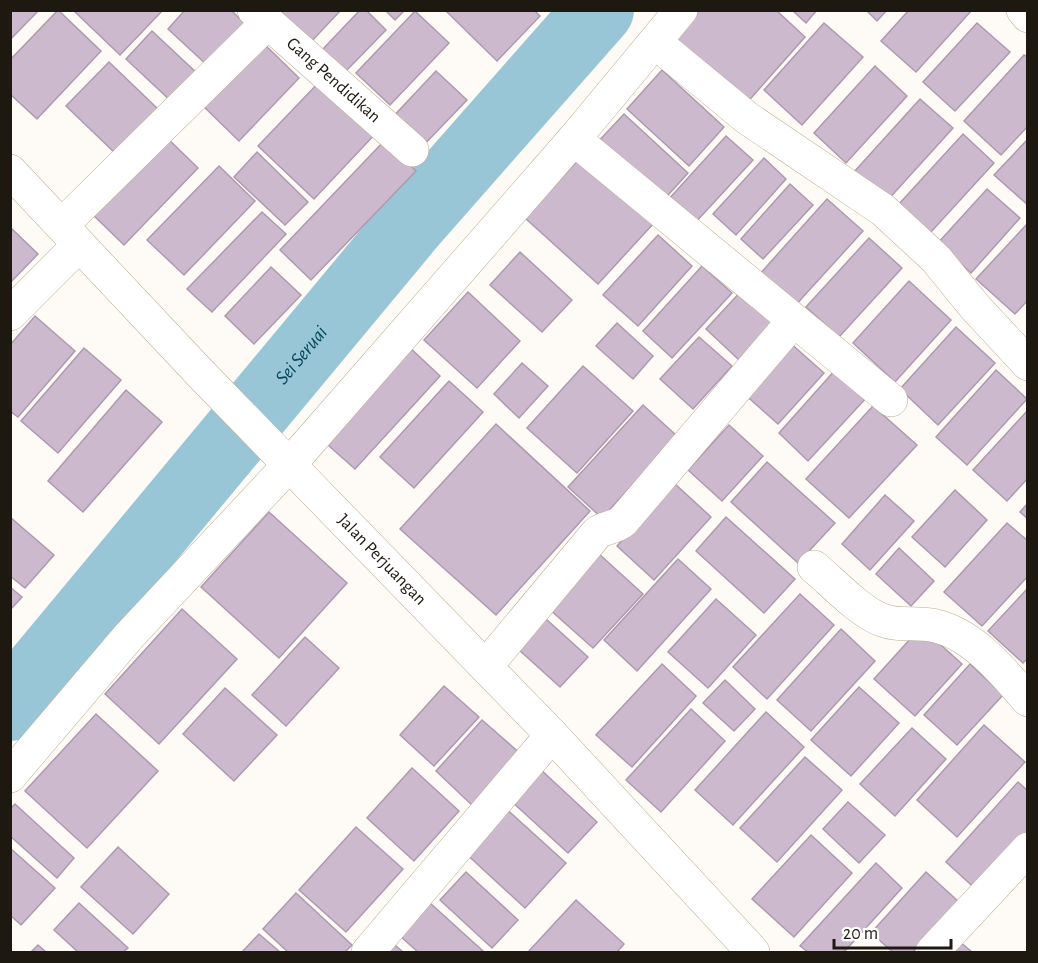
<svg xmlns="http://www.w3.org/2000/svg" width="1038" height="963" font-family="'Alegreya Sans',sans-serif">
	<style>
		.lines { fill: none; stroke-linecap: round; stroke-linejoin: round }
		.river { stroke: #98c6d7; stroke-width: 70 }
		.building { fill: #ccb9ce; stroke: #ad9aae; stroke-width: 1.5 }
		.minor-casing { stroke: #bbaf97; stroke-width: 34 }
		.minor { stroke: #fff; stroke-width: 33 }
		.labels { text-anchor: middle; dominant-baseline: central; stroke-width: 5; stroke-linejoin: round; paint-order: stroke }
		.street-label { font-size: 18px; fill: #1e1910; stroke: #fff }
		.water-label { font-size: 20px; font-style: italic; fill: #07495b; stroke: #fff }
	</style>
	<rect width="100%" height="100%" fill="#fefbf6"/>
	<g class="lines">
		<!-- river -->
		<path class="river" id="s1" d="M10,706l404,-486 185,-210"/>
	</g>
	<!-- building -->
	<g class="building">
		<polygon points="10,10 39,10 10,40"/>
		<polygon points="58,10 101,51 37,119 10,94 10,60"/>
		<polygon points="73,10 163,10 120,55"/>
		<polygon points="185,10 231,10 248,27 209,67 168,29"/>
		<polygon points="284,10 341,10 308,45 278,17"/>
		<polygon points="360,10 366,10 386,30 345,72 322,50"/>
		<polygon points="385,10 405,10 395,20"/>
		<polygon points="445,10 534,10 540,16 497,61"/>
		<polygon points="697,10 776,10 805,37 745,105 672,38"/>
		<polygon points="792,10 817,10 806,23"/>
		<polygon points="866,10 887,10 877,21"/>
		<polygon points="909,10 972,10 916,72 881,41"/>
		<polygon points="415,11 449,43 390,105 356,73"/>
		<polygon points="824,23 863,57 802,125 764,90"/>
		<polygon points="977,23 1010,52 955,111 923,82"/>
		<polygon points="152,31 200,76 173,103 126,59"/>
		<polygon points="260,40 299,78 239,141 200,103"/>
		<polygon points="1024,55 1028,57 1028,126 1001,155 964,121"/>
		<polygon points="109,62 159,110 117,155 66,106"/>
		<polygon points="875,66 907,96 846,163 814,133"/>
		<polygon points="662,70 724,127 689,166 627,109"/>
		<polygon points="436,71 467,100 418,151 388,122"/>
		<polygon points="322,79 377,132 314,199 258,146"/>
		<polygon points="920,99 953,128 886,202 854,172"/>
		<polygon points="624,114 688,173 660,204 596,144"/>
		<polygon points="163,134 198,168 124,245 89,211"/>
		<polygon points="963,134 994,163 930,233 899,204"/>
		<polygon points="726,136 753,160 694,224 668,200"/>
		<polygon points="1028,139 1028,205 994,175"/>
		<polygon points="385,140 416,171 311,280 280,250"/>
		<polygon points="257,152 308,202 285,225 234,177"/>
		<polygon points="580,158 653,224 598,284 525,218"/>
		<polygon points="764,158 786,179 736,235 713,214"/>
		<polygon points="219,166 255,201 184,275 147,240"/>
		<polygon points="790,184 813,205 763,259 741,239"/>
		<polygon points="987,189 1020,218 971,273 938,243"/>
		<polygon points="827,199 863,231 793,308 758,276"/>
		<polygon points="262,212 286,234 212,312 187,289"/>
		<polygon points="1028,223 1028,300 1015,314 976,279"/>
		<polygon points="12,229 38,254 10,283 10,230"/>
		<polygon points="658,235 692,266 638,326 603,295"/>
		<polygon points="869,238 902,268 839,337 806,307"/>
		<polygon points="520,252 572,300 542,332 490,285"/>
		<polygon points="702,266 732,293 672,358 643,331"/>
		<polygon points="271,267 301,295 254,344 225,316"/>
		<polygon points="909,281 951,320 895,382 853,343"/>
		<polygon points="744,288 777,318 739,360 706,329"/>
		<polygon points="468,292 520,341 477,388 424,340"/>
		<polygon points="35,316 75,351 18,417 10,411 10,345"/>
		<polygon points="617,323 653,356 633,379 596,346"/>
		<polygon points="956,327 995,363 938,425 900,389"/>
		<polygon points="699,337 732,366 693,409 660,379"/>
		<polygon points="788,341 824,373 778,424 742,392"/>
		<polygon points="406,344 440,376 355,469 320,438"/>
		<polygon points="84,348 121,380 58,453 21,421"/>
		<polygon points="522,363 548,386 519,418 494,394"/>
		<polygon points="583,366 633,411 577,473 527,428"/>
		<polygon points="836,369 867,397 808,461 779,433"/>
		<polygon points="996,370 1027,399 967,465 936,437"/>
		<polygon points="449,381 483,412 414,488 380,457"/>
		<polygon points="126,390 162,422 83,512 48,481"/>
		<polygon points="643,405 677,436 602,518 568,487"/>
		<polygon points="873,406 917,445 849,518 806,479"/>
		<polygon points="1028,410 1028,478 1007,501 973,470"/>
		<polygon points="496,424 590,511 496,615 400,529"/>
		<polygon points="729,425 763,456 722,501 688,470"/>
		<polygon points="767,462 835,523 798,563 731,502"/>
		<polygon points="674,483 711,517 654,580 617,546"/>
		<polygon points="955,490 987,520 945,567 912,537"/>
		<polygon points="885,495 914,521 870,570 842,544"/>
		<polygon points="1028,503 1028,519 1020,512"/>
		<polygon points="269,512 347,583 279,658 201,587"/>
		<polygon points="10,517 54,555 25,588 10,576"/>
		<polygon points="726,517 795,579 764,613 696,551"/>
		<polygon points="1007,523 1028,541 1028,576 982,626 944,592"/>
		<polygon points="899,548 934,581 911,606 876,574"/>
		<polygon points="598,553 643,594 593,648 548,608"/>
		<polygon points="678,559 711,589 637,671 604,640"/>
		<polygon points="10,587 22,597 10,610"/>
		<polygon points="1028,588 1028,658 1023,663 988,631"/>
		<polygon points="800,594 834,625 767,699 733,667"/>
		<polygon points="716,599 756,635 708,688 668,652"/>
		<polygon points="182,609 237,659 159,744 105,694"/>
		<polygon points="546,619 588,657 560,687 518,649"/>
		<polygon points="921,627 962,664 915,716 874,679"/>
		<polygon points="841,629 875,661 811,731 777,700"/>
		<polygon points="305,637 339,668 286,726 252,695"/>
		<polygon points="662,664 696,696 632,767 596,735"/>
		<polygon points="970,664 1003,695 957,745 924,715"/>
		<polygon points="725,680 755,709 734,731 703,703"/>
		<polygon points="444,686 479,717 434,766 400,735"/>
		<polygon points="859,687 899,723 851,776 811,740"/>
		<polygon points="225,688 277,735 234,781 183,734"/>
		<polygon points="691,709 725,741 661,812 626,780"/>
		<polygon points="766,712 804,747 733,825 695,790"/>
		<polygon points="96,714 158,771 87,848 25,791"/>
		<polygon points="482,720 523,756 475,808 436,771"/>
		<polygon points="984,725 1025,762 957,837 917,800"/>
		<polygon points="912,728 946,759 895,816 860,784"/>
		<polygon points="805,757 842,790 777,862 740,828"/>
		<polygon points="412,768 459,811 414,861 367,818"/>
		<polygon points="539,768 597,822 568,853 510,800"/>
		<polygon points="1018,782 1028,791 1028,839 980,893 946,862"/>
		<polygon points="848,802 885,835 859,863 823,829"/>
		<polygon points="15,804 74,858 57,878 10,836 10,809"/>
		<polygon points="503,806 566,863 525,908 462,850"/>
		<polygon points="356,827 403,869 346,932 299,890"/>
		<polygon points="811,835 852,873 794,937 752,899"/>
		<polygon points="118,847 169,894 133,934 81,887"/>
		<polygon points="10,848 55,888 21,925 10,915"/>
		<polygon points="876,863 902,888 844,952 808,952 800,946"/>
		<polygon points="466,872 518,920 492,948 440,900"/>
		<polygon points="926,872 959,902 913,952 893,952 871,933"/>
		<polygon points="296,893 352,945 345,952 288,952 263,929"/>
		<polygon points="576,900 624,944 617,952 528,952"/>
		<polygon points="79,903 128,948 123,952 78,952 54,930"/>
		<polygon points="430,903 483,951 482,952 418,952 400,936"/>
		<polygon points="259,934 280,952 242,952"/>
		<polygon points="960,942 972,952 951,952"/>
		<polygon points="38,945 46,952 31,952"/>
		<polygon points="395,945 403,952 388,952"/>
	</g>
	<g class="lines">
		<!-- minor casing -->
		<g class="minor-casing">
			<g id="minor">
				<path id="s2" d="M254,10l158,140"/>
				<polyline points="1023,10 1028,16"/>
				<polyline points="655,42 747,118 883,210 936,259 975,307 1028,364"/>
				<polyline points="574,139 891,400"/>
				<path id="s3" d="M10,171l191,203 351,361 201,217"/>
				<polyline points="62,225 267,23"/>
				<polyline points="10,314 79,245"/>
				<path d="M814,567c18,15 46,45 68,53 17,7 36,1 54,6 38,9 67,46 92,74"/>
				<path d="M486,666l111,-133c8,-6 18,-5 26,-12l171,-201"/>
				<polyline points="10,776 129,636 290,464 574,139 681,10"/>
				<polyline points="368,952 552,735"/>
				<polyline points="932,952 1028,849"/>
			</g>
		</g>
		<!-- minor -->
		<use href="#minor" class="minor"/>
	</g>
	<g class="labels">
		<!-- street labels -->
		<g class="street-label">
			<text stroke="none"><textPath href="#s2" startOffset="106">Gang Pendidikan</textPath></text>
			<text stroke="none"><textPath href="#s3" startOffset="538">Jalan Perjuangan</textPath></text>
		</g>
		<!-- water labels -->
		<g class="water-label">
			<text stroke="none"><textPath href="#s1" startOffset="456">Sei Seruai</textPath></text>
		</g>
	</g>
	<!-- border -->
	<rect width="1038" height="963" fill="none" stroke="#1e1910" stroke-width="24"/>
	<!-- scale -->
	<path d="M834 939v9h117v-9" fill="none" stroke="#1e1910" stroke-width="3"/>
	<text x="843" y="939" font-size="18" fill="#1e1910" stroke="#ffffff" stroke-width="4.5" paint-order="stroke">20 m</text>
</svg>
